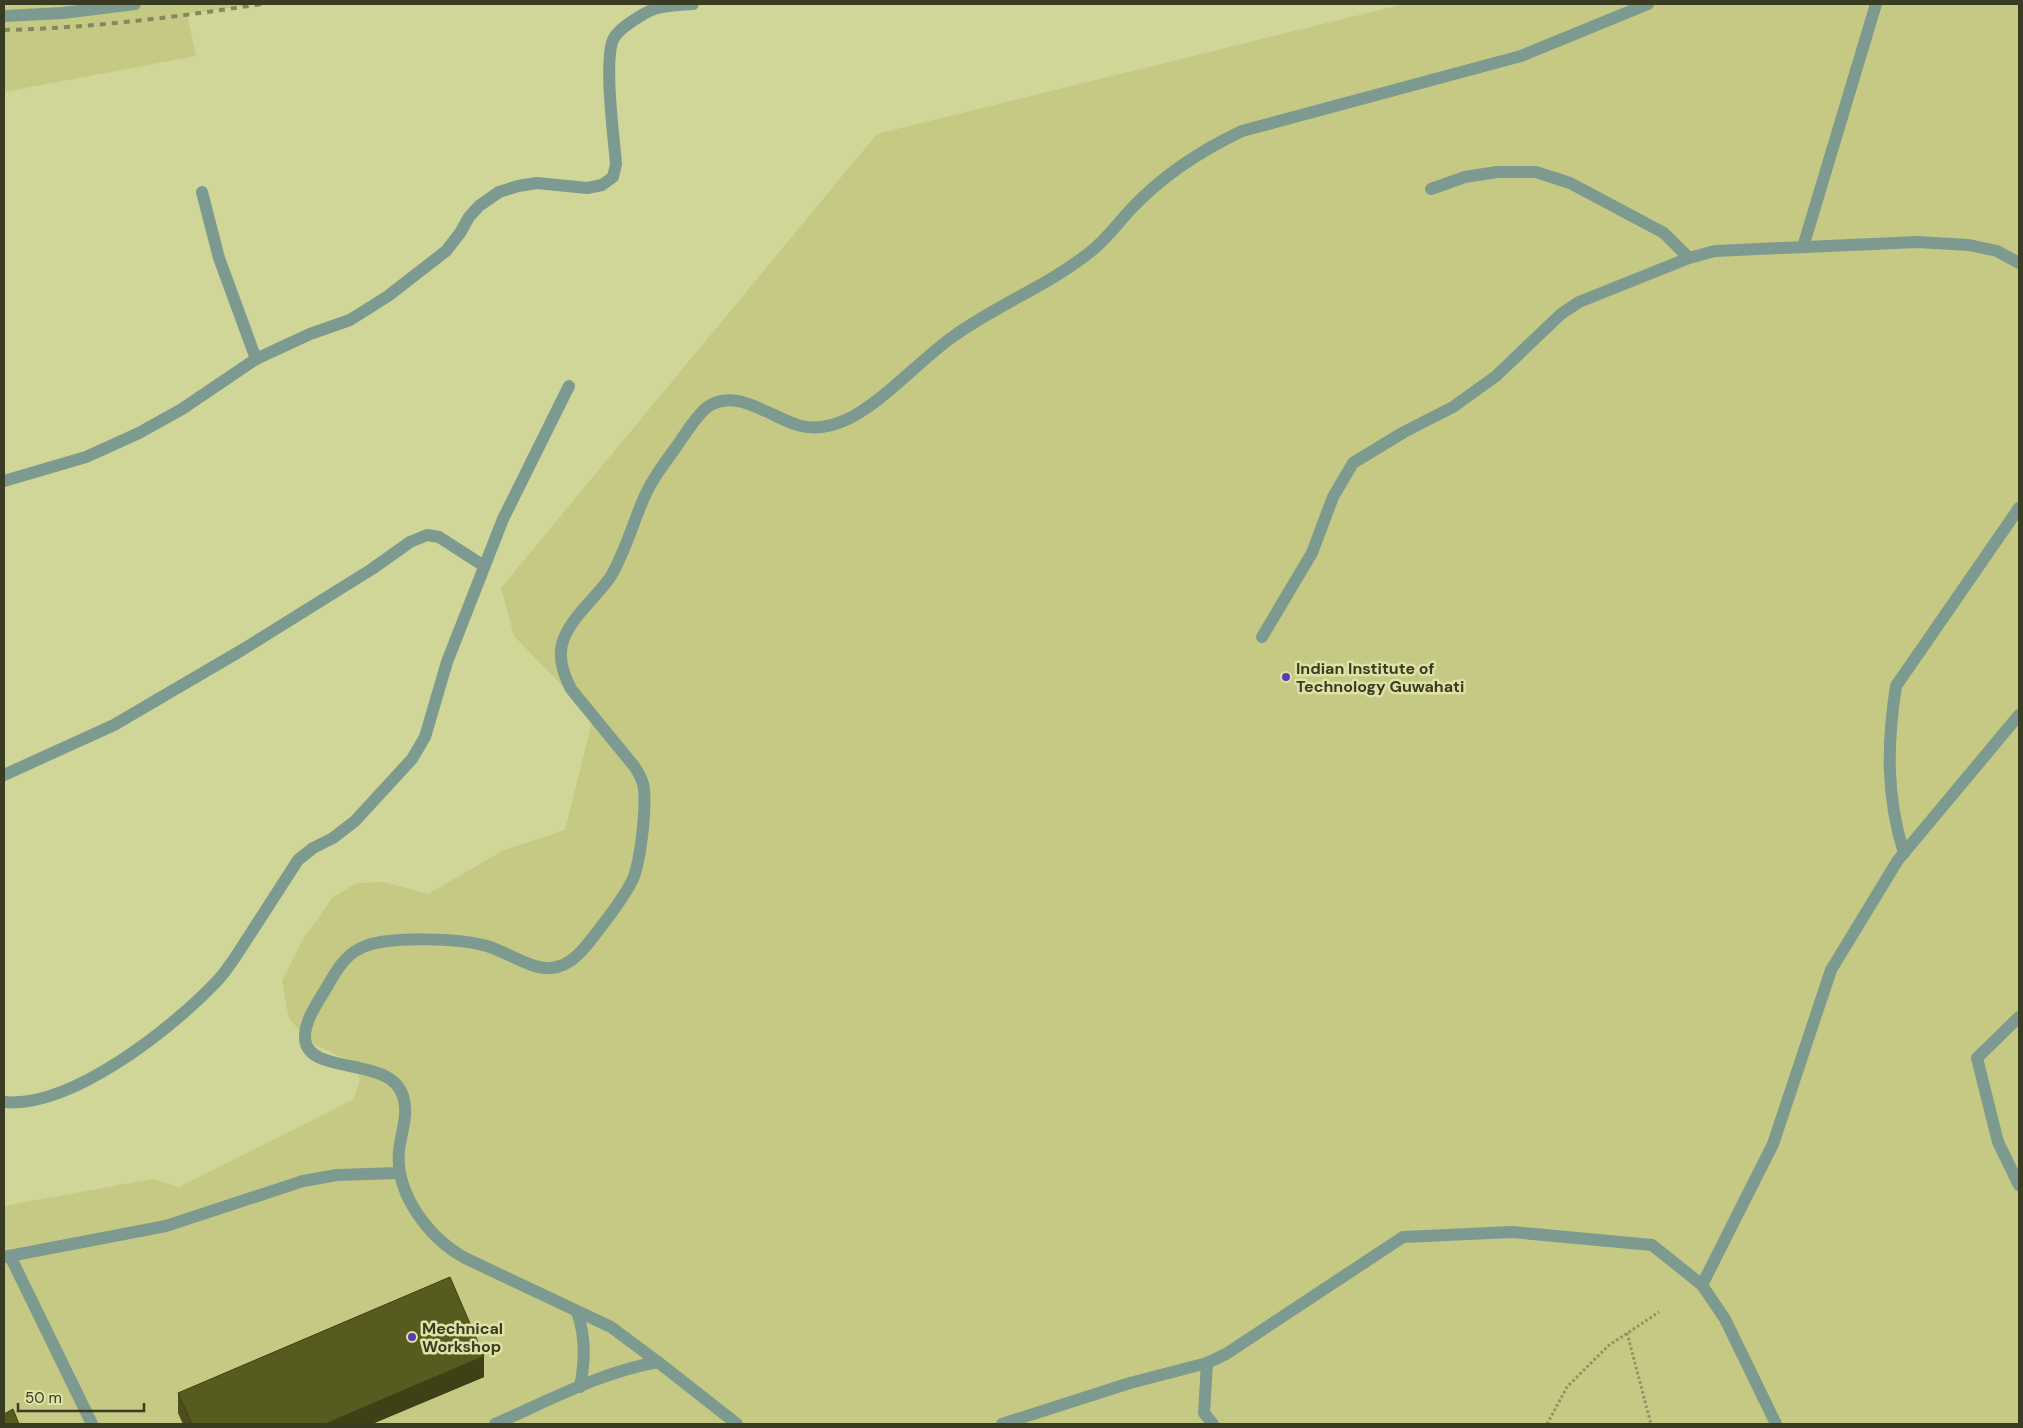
<svg xmlns="http://www.w3.org/2000/svg" width="2023" height="1428" font-family="'DM Sans',sans-serif">
	<style>
		.built { fill: #c5c984 }
		.lines { fill: none; stroke-linecap: round; stroke-linejoin: round }
		.path { stroke: #8d9164; stroke-width: 3; stroke-dasharray: 2.5 2.5; stroke-linecap: butt }
		.minor { stroke: #7d9a90; stroke-width: 12 }
		.rail { stroke: #84885d; stroke-width: 4; stroke-dasharray: 6 6; stroke-linecap: butt }
		.wall { fill: #4c4e1c }
		.shaded-wall { fill: #3e4016 }
		.building { fill: #585b20; stroke: #3e4016 }
		.poi-dot { fill: #5e3ab2; stroke: #dde2a4; stroke-width: 2 }
		.labels { text-anchor: middle; dominant-baseline: central; stroke-width: 5; stroke-linejoin: round; paint-order: stroke }
		.poi-label { font-size: 16px; font-weight: bold; fill: #393b22; stroke: #dde2a4; text-anchor: start }
	</style>
	<rect width="100%" height="100%" fill="#d0d598"/>
	<!-- built -->
	<g class="built">
		<polygon points="4,4 256,4 187,14 196,56 4,92"/>
		<polygon points="1404,4 2019,4 2019,1424 4,1424 4,1206 153,1179 179,1187 354,1099 360,1080 352,1060 336,1055 312,1043 289,1019 282,981 302,941 333,897 357,883 384,882 428,894 504,850 565,830 593,718 514,636 501,588 877,134"/>
	</g>
	<g class="lines">
		<!-- path -->
		<g class="path">
			<polyline points="1627,1333 1651,1424"/>
			<polyline points="1547,1424 1567,1387 1608,1346 1659,1312"/>
		</g>
		<!-- minor -->
		<g class="minor">
			<polyline points="4,16 63,13 135,4"/>
			<polyline points="1431,189 1465,177 1497,172 1536,172 1570,183 1664,233 1689,258"/>
			<polyline points="202,192 219,258 256,359"/>
			<polyline points="1803,247 1876,4"/>
			<path d="M4,481l82,-24 53,-24 43,-24 74,-50 54,-25 40,-14 38,-24 58,-45 14,-18 9,-16 10,-11 20,-14 19,-6 19,-3 50,5 15,-3 11,-8 3,-13c-2,-25 -13,-107 -2,-126 5,-10 30,-25 40,-29 12,-4 27,-4 39,-5"/>
			<polyline points="1262,637 1312,553 1333,497 1353,463 1404,432 1453,407 1496,376 1561,314 1579,302 1689,258 1715,251 1917,242 1969,245 1997,251 2019,263"/>
			<polyline points="4,775 114,725 242,650 372,569 410,542 427,535 439,537 484,566"/>
			<path d="M1904,853c-18,-56 -17,-110 -8,-167l123,-178"/>
			<polyline points="2019,1017 1977,1058 1998,1142 2019,1185"/>
			<path d="M4,1102c67,7 170,-75 214,-122 12,-13 21,-29 31,-44 16,-25 33,-51 49,-76l15,-12 20,-10 22,-17 57,-62 13,-22 22,-75 56,-143 66,-133"/>
			<polyline points="10,1256 92,1424"/>
			<polyline points="4,1257 166,1226 303,1181 337,1175 399,1173"/>
			<path d="M577,1312c9,25 8,49 3,75"/>
			<path d="M658,1362l-47,-35 -146,-69c-36,-20 -70,-64 -66,-107 2,-19 10,-37 4,-55 -13,-41 -95,-20 -98,-57 -1,-19 14,-38 23,-54 8,-14 17,-29 31,-36 25,-14 104,-11 131,-2 18,6 43,23 61,21 21,-2 34,-20 46,-36 13,-17 27,-34 36,-53 8,-20 13,-69 11,-90 -1,-9 -5,-16 -10,-23l-63,-77c-8,-15 -14,-34 -7,-51 10,-24 33,-41 47,-62 14,-24 21,-50 32,-76 9,-21 23,-39 36,-57 8,-12 16,-25 27,-35 29,-23 66,11 95,18 17,4 32,0 47,-7 35,-17 70,-57 103,-81 46,-34 100,-53 144,-90 14,-12 24,-26 36,-39 31,-33 71,-59 111,-78l279,-75 127,-52"/>
			<polyline points="1207,1363 1204,1413 1213,1424"/>
			<path d="M495,1424c53,-23 106,-52 163,-62l79,62"/>
			<polyline points="1002,1424 1130,1383 1207,1363 1226,1354 1403,1237 1512,1232 1652,1245 1702,1285"/>
			<polyline points="1776,1424 1725,1319 1702,1285 1773,1144 1831,970 1898,860 2019,715"/>
		</g>
		<!-- rail -->
		<path class="rail" d="M4,30c87,-2 172,-13 258,-26"/>
	</g>
	<!-- wall -->
	<polygon class="wall" points="484,1377 372,1424 183,1424 178,1413 178,1393"/>
	<!-- shaded-wall -->
	<polygon class="shaded-wall" points="484,1356 484,1377 372,1424 325,1424"/>
	<!-- building -->
	<g class="building">
		<polygon points="450,1277 484,1356 325,1424 192,1424 178,1393"/>
		<polygon points="13,1409 19,1424 4,1424 4,1414"/>
	</g>
	<!-- markers -->
	<g class="poi-dot">
		<circle cx="1286" cy="677" r="5"/>
		<circle cx="412" cy="1337" r="5"/>
	</g>
	<g class="labels">
		<!-- poi labels -->
		<g class="poi-label">
			<text x="1296" y="668">Indian Institute of<tspan x="1296" dy="18">Technology Guwahati</tspan></text>
			<text x="422" y="1328">Mechnical<tspan x="422" dy="18">Workshop</tspan></text>
		</g>
	</g>
	<!-- border -->
	<rect width="2023" height="1428" fill="none" stroke="#393b22" stroke-width="10"/>
	<!-- scale -->
	<path d="M18 1403v8h126v-8" fill="none" stroke="#393b22" stroke-width="2.5"/>
	<text x="25" y="1403" font-size="15" fill="#393b22" stroke="#dde2a4" stroke-width="4" paint-order="stroke">50 m</text>
</svg>
